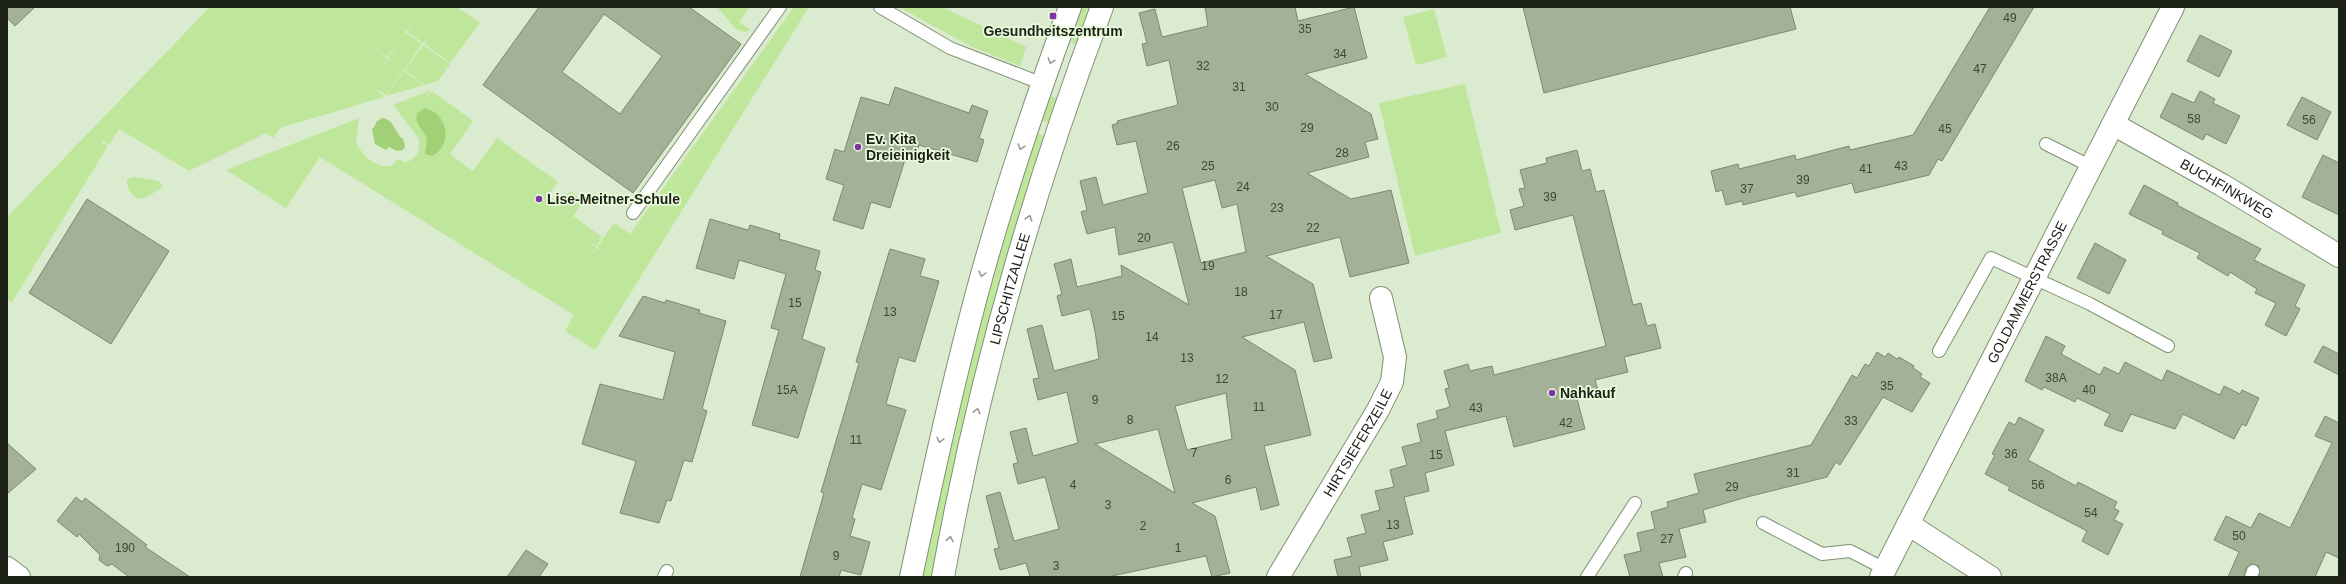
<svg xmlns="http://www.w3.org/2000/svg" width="2346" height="584" font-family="Arial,sans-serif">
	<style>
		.green { fill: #bfe79c }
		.water { fill: #a1d076 }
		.building { fill: #a3b297; stroke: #7a896f; fill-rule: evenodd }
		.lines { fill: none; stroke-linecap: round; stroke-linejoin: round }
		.service-casing { stroke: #819076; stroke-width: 14 }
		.minor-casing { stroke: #819076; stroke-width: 24 }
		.tertiary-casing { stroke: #819076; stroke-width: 24 }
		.secondary-casing { stroke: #819076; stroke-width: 24 }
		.service { stroke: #fff; stroke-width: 12 }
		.minor { stroke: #fff; stroke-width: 22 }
		.tertiary { stroke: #fff; stroke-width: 22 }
		.secondary { stroke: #fff; stroke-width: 22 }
		.oneway { stroke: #999b97 }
		.poi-dot { fill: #7e34a6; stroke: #e9f9dc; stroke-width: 1.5 }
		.labels { text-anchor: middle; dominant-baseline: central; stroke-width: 3.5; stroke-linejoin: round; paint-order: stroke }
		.number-label { font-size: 12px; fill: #3e4537 }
		.poi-label { font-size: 14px; font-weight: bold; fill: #1c2117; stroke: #e9f9dc; text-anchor: start }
		.street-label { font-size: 14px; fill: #1c2117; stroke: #e9f9dc }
	</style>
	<rect width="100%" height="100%" fill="#dbebcf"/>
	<!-- green -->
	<g class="green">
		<polygon points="210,7 457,7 480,23 450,63 424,44 429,37 423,43 407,32 412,25 406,31 396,24 406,32 404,36 406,33 422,44 404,70 388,58 399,42 387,57 353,33 387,58 382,67 388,59 404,70 386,95 376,89 384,97 280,128 273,138 266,133 189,171 119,129 109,145 104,142 109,133 103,142 96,138 103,142 99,149 104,143 108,146 12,302 7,299 7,217"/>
		<polygon points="717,7 750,7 739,22 751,30 745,32 736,29"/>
		<path d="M794,7h15l-214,343 -30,-19 9,-16 -254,-158 -34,51 -60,-38 133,-52 -3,24c5,13 23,29 37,23l3,-5 3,-1 5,3c12,-1 17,-12 15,-23l-26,-34 38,-15 -9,13 10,-12 28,20 -2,5 3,-4 12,9 -23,33 23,17 24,-33 61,44 -10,13 12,9 10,-13 14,10 -11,15 29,21 -6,9 -13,-8 13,9 -6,10 6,-9 6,3 -5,-4 17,-24 16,11z"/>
		<polygon points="899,7 942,7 1026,47 1020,66 970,46"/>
		<polygon points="1081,7 1091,7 1077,45 1068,41"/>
		<polygon points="1434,9 1447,57 1416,65 1403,17"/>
		<polygon points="423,45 450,64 438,81 425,85 405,70"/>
		<polygon points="404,71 424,85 386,96"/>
		<polygon points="1465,84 1501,233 1415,256 1379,103"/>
		<polygon points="1051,96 1056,98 1057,102 1049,123 1040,120 1049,97"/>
		<polygon points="1036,133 1045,136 1015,230 933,577 922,577 942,476 986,295"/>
		<path d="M134,177l25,4 4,6 -18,11 -7,1c-7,-4 -12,-11 -11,-20z"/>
	</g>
	<!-- water -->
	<g class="water">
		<path d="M425,108c23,6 29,37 7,48l-7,-2c0,-6 3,-11 1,-17 -3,-9 -12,-12 -9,-24z"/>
		<path d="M382,118c12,1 13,15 21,21l2,7 -2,4 -6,1 -8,-4 -3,3 -11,-6 -3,-15 3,-3 1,-4z"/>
	</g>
	<!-- building -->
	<g class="building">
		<polygon points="7,7 35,7 15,26 7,18"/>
		<path d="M539,7h150l52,37 -108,149 -150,-108zM604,14l58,42 -42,58 -58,-42z"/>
		<path d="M1205,7h90l3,14 56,-14 13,51 -62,16 66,40 7,25 -13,3 4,15 -62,16 44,26 40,-9 18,73 -59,14 -10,-40 -74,19 47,28 19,74 -18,4 -10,-40 -62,15 53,33 16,65 -47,11 15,59 -18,5 -5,-23 -64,16 23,13 15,57 -18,4 -6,-21 -99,21h-77l-4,-14 -26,7 -6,-21 5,-1 -13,-52 14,-4 14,49 45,-12 -14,-52 -27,7 -5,-20 5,-1 -8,-31 16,-4 7,28 45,-13 -11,-51 -29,8 -5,-21 6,-1 -12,-49 15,-4 12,46 45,-12 -4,-28 -5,-22 -28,7 -5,-20 5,-2 -8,-30 17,-5 6,28 45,-11 -1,-11 68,40 -16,-63 -54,13 -4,-28 -28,7 -6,-22 6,-2 -7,-29 16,-4 7,28 45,-12 -12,-52 -19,4 -5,-20 6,-2 -1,-2 61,-16 -9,-45 -22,6 -5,-22 5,-1 -8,-30 16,-4 7,28 46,-11zM1215,180l7,28 15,-4 9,48 -45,11 -19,-75zM1226,393l6,46 -45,11 -12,-44zM1158,429l17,64 -80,-49z"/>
		<polygon points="1523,7 1790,7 1796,29 1544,93"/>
		<polygon points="1990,7 2034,7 1942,161 1938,159 1929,175 1855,193 1852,183 1797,197 1795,192 1743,205 1742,201 1726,205 1722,190 1716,192 1711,171 1738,164 1739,169 1795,155 1796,160 1849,146 1850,150 1913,135"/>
		<polygon points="2200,35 2232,51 2219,77 2187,61"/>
		<polygon points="895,87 969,113 972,105 988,111 979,138 984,140 977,162 919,145 916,156 907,153 890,208 871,202 863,229 833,220 844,185 826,179 835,149 844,152 861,97 889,105"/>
		<polygon points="2200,91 2215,99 2213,103 2240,116 2226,144 2206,134 2203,140 2160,117 2172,93 2194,103"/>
		<polygon points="2302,97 2331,112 2317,140 2287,125"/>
		<polygon points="1577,150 1582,171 1590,169 1596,192 1604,190 1633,305 1641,303 1647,326 1655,324 1661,348 1624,357 1628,372 1595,380 1598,390 1576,395 1585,429 1514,447 1506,416 1445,431 1454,465 1425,473 1429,491 1404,497 1413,534 1383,542 1388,560 1359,567 1361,577 1338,577 1334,560 1352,556 1347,538 1366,533 1361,515 1380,510 1375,491 1394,487 1390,470 1407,465 1402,447 1421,442 1417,424 1438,418 1436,411 1450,407 1445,389 1449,388 1444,371 1468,364 1470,371 1492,366 1494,375 1606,346 1573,215 1515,230 1510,210 1524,206 1519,189 1525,188 1520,170 1547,163 1546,158"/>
		<polygon points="2323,155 2339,163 2339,215 2302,197"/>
		<polygon points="2144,185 2178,203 2177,205 2261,249 2254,260 2305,285 2295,306 2300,309 2286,336 2265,325 2276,303 2255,293 2257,289 2230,272 2228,276 2197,258 2200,253 2162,234 2163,231 2129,214"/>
		<polygon points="87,199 169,251 111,344 29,293"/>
		<polygon points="710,219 748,230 750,225 780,234 779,239 820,251 815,270 821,272 802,339 825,348 798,438 752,425 779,330 771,328 786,274 739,260 734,279 696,268"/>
		<polygon points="2095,243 2126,260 2109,294 2077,278"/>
		<polygon points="890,249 925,259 920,276 939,281 915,362 899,357 886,404 906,410 881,490 862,484 852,518 855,519 850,536 870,542 861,575 841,570 839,577 800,577 824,493 821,492 859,363 856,362"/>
		<polygon points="643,296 665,303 666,300 700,310 699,313 726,321 702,409 707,411 692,462 684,460 671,501 667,500 659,523 620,513 636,461 582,444 600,384 663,400 675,352 619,336"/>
		<polygon points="2046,336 2065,346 2061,354 2100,375 2104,367 2119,374 2125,362 2162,381 2167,370 2220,395 2224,386 2240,394 2242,390 2259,398 2246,426 2242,424 2234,439 2183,414 2175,429 2131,414 2122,432 2104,425 2110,414 2077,398 2075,402 2044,387 2042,390 2025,381"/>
		<polygon points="2323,346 2339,354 2339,375 2314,362"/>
		<polygon points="1877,352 1885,357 1888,353 1897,359 1899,357 1914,366 1913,368 1922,374 1920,377 1930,383 1912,412 1883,397 1840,465 1836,462 1827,477 1743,498 1703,510 1706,522 1679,529 1686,557 1659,563 1663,577 1630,577 1624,555 1641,551 1637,533 1655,529 1651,512 1668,507 1667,502 1699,493 1694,474 1811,445 1852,375 1857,378 1865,364 1869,366"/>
		<polygon points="2325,416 2339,423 2339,558 2326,552 2315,577 2259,577 2259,566 2252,564 2246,568 2244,577 2228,577 2239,552 2214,540 2226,516 2251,528 2259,513 2290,528 2332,443 2315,436"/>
		<polygon points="2019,417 2044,430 2028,460 2076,486 2078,482 2117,502 2114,508 2119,511 2114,520 2123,524 2108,555 2082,541 2087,531 2008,490 2010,487 1985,474 1995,455 1992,454 2009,422 2015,425"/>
		<polygon points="7,443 36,469 7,494"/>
		<polygon points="76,497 82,502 85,498 147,545 145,547 190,577 129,577 112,564 107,566 99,560 100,555 79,534 77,537 57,521"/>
		<polygon points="526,550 548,564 539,577 507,577"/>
	</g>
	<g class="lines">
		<!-- service casing -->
		<g class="service-casing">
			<g id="service">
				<polyline points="880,7 950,48 1043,84"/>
				<polyline points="2046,144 2092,167"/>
				<polyline points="633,213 780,7"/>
				<polyline points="1939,351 1991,258 2090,304 2168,346"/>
				<polyline points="1763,523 1822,554 1850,551 1885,569"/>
				<polyline points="664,577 667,571"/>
				<polyline points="1587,577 1635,503"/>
				<polyline points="1684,577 1686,573"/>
				<polyline points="2251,577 2253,571"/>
			</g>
		</g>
		<!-- minor casing -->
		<g class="minor-casing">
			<g id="minor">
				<path id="s1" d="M2113,124l109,61 117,71"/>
				<polyline points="1908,524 1990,577"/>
				<path id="s2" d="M1278,577l100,-167 14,-28 3,-25 -14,-59"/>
				<path id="s3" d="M1881,577l292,-570"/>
			</g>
		</g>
		<!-- tertiary casing -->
		<g class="tertiary-casing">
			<g id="tertiary">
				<path d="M911,577c22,-103 44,-205 72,-306 25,-89 55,-177 87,-264"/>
				<path id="s4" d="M943,577c35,-195 89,-385 159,-570"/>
			</g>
		</g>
		<!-- secondary casing -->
		<g class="secondary-casing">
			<polyline id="secondary" points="7,568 19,577"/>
		</g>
		<!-- service -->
		<use href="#service" class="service"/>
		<!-- minor -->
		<use href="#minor" class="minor"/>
		<!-- tertiary -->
		<use href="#tertiary" class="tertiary"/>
		<!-- secondary -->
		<use href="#secondary" class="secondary"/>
	</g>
	<!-- one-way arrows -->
	<defs><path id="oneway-chevron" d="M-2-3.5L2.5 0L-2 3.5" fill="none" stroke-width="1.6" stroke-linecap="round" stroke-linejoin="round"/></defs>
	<g class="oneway">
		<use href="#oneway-chevron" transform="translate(1051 61) rotate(109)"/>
		<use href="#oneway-chevron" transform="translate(1021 147) rotate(107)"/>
		<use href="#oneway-chevron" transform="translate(1029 218) rotate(-73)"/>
		<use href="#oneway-chevron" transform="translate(982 274) rotate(105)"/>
		<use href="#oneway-chevron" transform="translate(977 411) rotate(-76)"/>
		<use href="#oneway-chevron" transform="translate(940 440) rotate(103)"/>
		<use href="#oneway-chevron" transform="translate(950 539) rotate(-80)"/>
	</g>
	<!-- markers -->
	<g class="poi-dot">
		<rect x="1049" y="12" width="8" height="8" rx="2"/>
		<circle cx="858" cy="147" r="4"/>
		<circle cx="539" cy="199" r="4"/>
		<circle cx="1552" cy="393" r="4"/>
	</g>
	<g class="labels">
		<!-- number labels -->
		<g class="number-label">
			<text x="2010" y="18">49</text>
			<text x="1305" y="29">35</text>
			<text x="1340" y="54">34</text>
			<text x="1203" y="66">32</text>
			<text x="1980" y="69">47</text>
			<text x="1239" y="87">31</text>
			<text x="1272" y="107">30</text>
			<text x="2194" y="119">58</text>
			<text x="2309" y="120">56</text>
			<text x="1307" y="128">29</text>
			<text x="1945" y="129">45</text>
			<text x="1173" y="146">26</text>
			<text x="1342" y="153">28</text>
			<text x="1208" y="166">25</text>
			<text x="1901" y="166">43</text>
			<text x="1866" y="169">41</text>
			<text x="1803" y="180">39</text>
			<text x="1243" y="187">24</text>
			<text x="1747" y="189">37</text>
			<text x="1550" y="197">39</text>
			<text x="1277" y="208">23</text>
			<text x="1313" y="228">22</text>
			<text x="1144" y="238">20</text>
			<text x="1208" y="266">19</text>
			<text x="1241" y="292">18</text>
			<text x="795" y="303">15</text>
			<text x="890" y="312">13</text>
			<text x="1276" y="315">17</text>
			<text x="1118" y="316">15</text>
			<text x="1152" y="337">14</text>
			<text x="1187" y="358">13</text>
			<text x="2056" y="378">38A</text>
			<text x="1222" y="379">12</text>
			<text x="1887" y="386">35</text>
			<text x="787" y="390">15A</text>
			<text x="2089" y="390">40</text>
			<text x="1095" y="400">9</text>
			<text x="1259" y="407">11</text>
			<text x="1476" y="408">43</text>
			<text x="1130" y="420">8</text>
			<text x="1851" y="421">33</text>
			<text x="1566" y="423">42</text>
			<text x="856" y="440">11</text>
			<text x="1194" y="453">7</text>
			<text x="2011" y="454">36</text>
			<text x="1436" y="455">15</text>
			<text x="1793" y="473">31</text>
			<text x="1228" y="480">6</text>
			<text x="1073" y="485">4</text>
			<text x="2038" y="485">56</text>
			<text x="1732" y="487">29</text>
			<text x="1108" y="505">3</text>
			<text x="2091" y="513">54</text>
			<text x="1393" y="525">13</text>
			<text x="1143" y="526">2</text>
			<text x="2239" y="536">50</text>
			<text x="1667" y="539">27</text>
			<text x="125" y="548">190</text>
			<text x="1178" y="548">1</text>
			<text x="836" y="556">9</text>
			<text x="1056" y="566">3</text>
		</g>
		<!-- poi labels -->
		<g class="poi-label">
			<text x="1053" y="31" text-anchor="middle">Gesundheitszentrum</text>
			<text x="866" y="139">Ev. Kita<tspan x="866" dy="16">Dreieinigkeit</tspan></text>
			<text x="547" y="199">Lise-Meitner-Schule</text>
			<text x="1560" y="393">Nahkauf</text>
		</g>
		<!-- street labels -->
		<g class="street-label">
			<text stroke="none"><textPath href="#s1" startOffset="131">BUCHFINKWEG</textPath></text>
			<text stroke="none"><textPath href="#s4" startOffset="296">LIPSCHITZALLEE</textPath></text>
			<text stroke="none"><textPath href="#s3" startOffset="320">GOLDAMMERSTRASSE</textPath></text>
			<text stroke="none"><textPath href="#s2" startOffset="156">HIRTSIEFERZEILE</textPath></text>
		</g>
	</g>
	<!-- border -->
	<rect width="2346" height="584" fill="none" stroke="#1c2117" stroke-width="16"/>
</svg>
